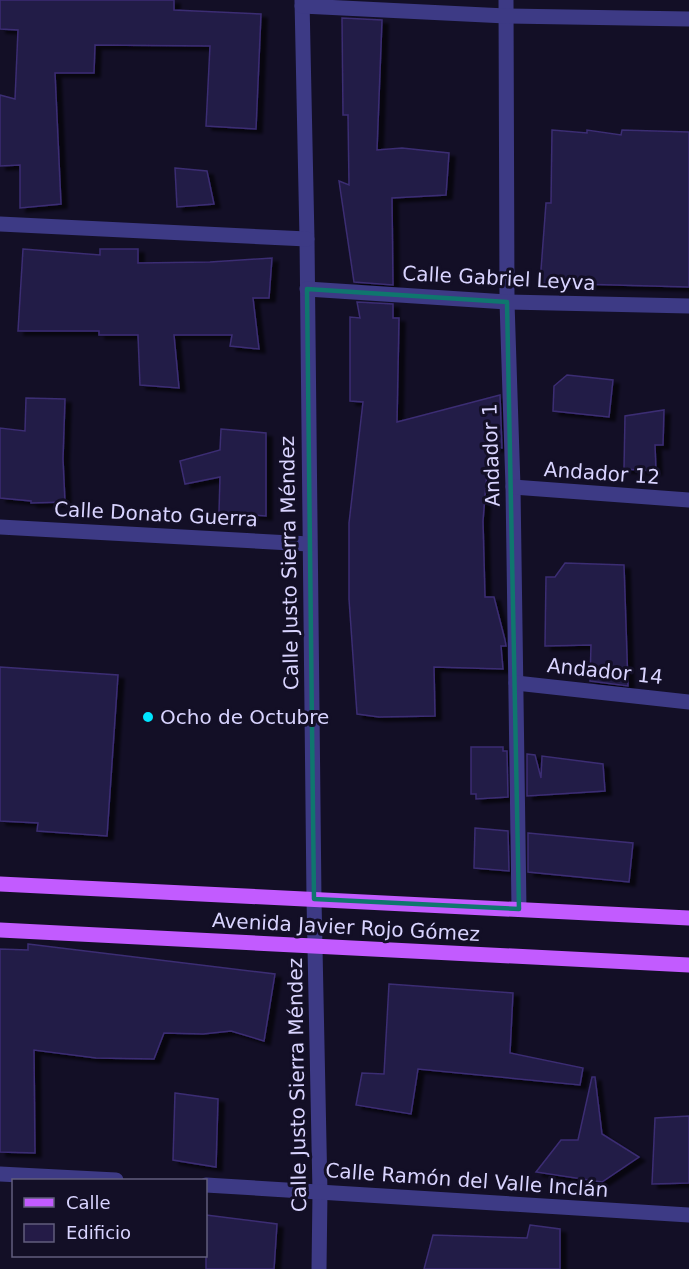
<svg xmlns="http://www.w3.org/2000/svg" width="689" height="1269" font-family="'DejaVu Sans',sans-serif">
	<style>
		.building { fill: #241b47; stroke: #3b2d73; stroke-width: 1.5; filter: url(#shadow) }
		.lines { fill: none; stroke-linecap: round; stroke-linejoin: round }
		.street { stroke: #3d3a85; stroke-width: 15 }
		.primary { stroke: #c25bff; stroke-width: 15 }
		.marked { fill: none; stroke: #0f766e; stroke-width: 4.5; stroke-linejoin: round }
		.poi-dot { fill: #00e5ff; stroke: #130f26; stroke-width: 2 }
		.labels { text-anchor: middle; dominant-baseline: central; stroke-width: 6; stroke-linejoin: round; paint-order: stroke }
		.street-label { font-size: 20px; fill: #d9d4ff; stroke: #130f26 }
		.poi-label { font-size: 20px; fill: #d9d4ff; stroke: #130f26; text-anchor: start }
	</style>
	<defs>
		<filter id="shadow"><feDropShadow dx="6" dy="4" stdDeviation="1.5" flood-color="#0009"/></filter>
	</defs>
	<rect width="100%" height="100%" fill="#130f26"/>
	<!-- building -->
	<g class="building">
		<polygon points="0,0 174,0 174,10 261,14 256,129 206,126 210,46 95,45 94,73 55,73 61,204 20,208 20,165 0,166 0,95 15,99 18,30 0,29"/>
		<polygon points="342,18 382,20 377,150 402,148 449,153 446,195 392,198 393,285 354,282 339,181 349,185 348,115 343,115"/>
		<polygon points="552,130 587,133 587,130 621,135 622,130 689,132 689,287 540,283 546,203 551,203"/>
		<polygon points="175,168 207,171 214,204 177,207"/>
		<polygon points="23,249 100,255 100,249 138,249 138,263 210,262 272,258 269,298 253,298 259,349 230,346 232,335 174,335 179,388 140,385 138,335 99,335 99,331 18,331"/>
		<polygon points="357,302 393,304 393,318 399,318 397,422 500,395 502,448 489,447 483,521 485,597 494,597 505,640 506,646 501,646 503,669 434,667 435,716 379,717 357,714 349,599 349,523 363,402 350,401 350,317 360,318"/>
		<polygon points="567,375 613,380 609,417 553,411 554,386"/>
		<polygon points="26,398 65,399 63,459 65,502 31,503 31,501 0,498 0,428 25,431"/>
		<polygon points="664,410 663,445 655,445 656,471 624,469 625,416"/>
		<polygon points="221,429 266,433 266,516 219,512 220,477 185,484 180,461 220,450"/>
		<polygon points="565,563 624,565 628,686 590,681 591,645 545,646 546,577 555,577"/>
		<polygon points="0,667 118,675 107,836 37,831 38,823 0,821"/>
		<polygon points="471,747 503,747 503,751 507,751 508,797 476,799 476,794 471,794"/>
		<polygon points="527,754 535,755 541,778 542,756 603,764 605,791 527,796"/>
		<polygon points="475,828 508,831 509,871 474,868"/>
		<polygon points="528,833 633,843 629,882 528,872"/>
		<polygon points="28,944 275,974 264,1041 231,1031 203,1034 164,1033 154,1059 96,1058 34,1050 35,1153 0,1152 0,949 28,950"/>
		<polygon points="389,984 513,993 510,1053 583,1068 580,1085 418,1069 411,1114 356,1105 362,1073 384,1074"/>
		<polygon points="592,1077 595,1077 602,1134 639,1157 602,1182 536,1172 561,1140 578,1140"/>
		<polygon points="175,1093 218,1099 216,1167 173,1160"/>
		<polygon points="689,1116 689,1183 652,1184 655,1118"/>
		<polygon points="206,1215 277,1224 274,1269 206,1269"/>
		<polygon points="530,1225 560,1229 560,1269 424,1269 433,1235 527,1238"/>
	</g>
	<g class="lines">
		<!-- street -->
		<g class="street">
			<polyline points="302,0 307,239 314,899 320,1192 319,1269"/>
			<polyline points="506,0 507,302 513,487 519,909"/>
			<polyline points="302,6 506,16 689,19"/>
			<polyline points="0,224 307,239"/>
			<polyline points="307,289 507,302 689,306"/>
			<polyline points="513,487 689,500"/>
			<polyline points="0,527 309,544"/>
			<polyline points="516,683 689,702"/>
			<polyline points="0,1174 116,1180"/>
			<polyline points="206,1185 689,1215"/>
		</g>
		<!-- primary -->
		<g class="primary">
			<polyline points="0,884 689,918"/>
			<polyline points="0,930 689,965"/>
		</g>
	</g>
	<!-- marked area -->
	<path class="marked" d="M307,289l200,13 12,607 -205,-10z"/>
	<!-- markers -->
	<circle class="poi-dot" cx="148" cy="717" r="6"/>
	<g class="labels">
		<!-- street labels -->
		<g class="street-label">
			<text transform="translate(499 278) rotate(3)">Calle Gabriel Leyva</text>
			<text transform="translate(491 455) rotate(-92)">Andador 1</text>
			<text transform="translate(602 473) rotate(4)">Andador 12</text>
			<text transform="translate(156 514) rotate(3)">Calle Donato Guerra</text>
			<text transform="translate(289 563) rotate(-91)">Calle Justo Sierra Méndez</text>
			<text transform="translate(605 671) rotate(6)">Andador 14</text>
			<text transform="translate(346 927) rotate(3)">Avenida Javier Rojo Gómez</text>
			<text transform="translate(297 1085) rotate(-91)">Calle Justo Sierra Méndez</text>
			<text transform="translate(467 1180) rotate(4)">Calle Ramón del Valle Inclán</text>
		</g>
		<!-- poi labels -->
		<g class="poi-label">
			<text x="160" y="717">Ocho de Octubre</text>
		</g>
	</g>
	<!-- legend -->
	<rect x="12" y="1179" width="195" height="78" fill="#130f26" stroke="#625e7d" stroke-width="1.5"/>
	<rect x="24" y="1198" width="30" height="9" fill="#c25bff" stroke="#625e7d" stroke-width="1.5"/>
	<text x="66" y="1209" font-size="18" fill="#d9d4ff">Calle</text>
	<rect x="24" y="1224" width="30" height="18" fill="#241b47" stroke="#625e7d" stroke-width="1.5"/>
	<text x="66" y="1239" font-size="18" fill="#d9d4ff">Edificio</text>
</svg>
